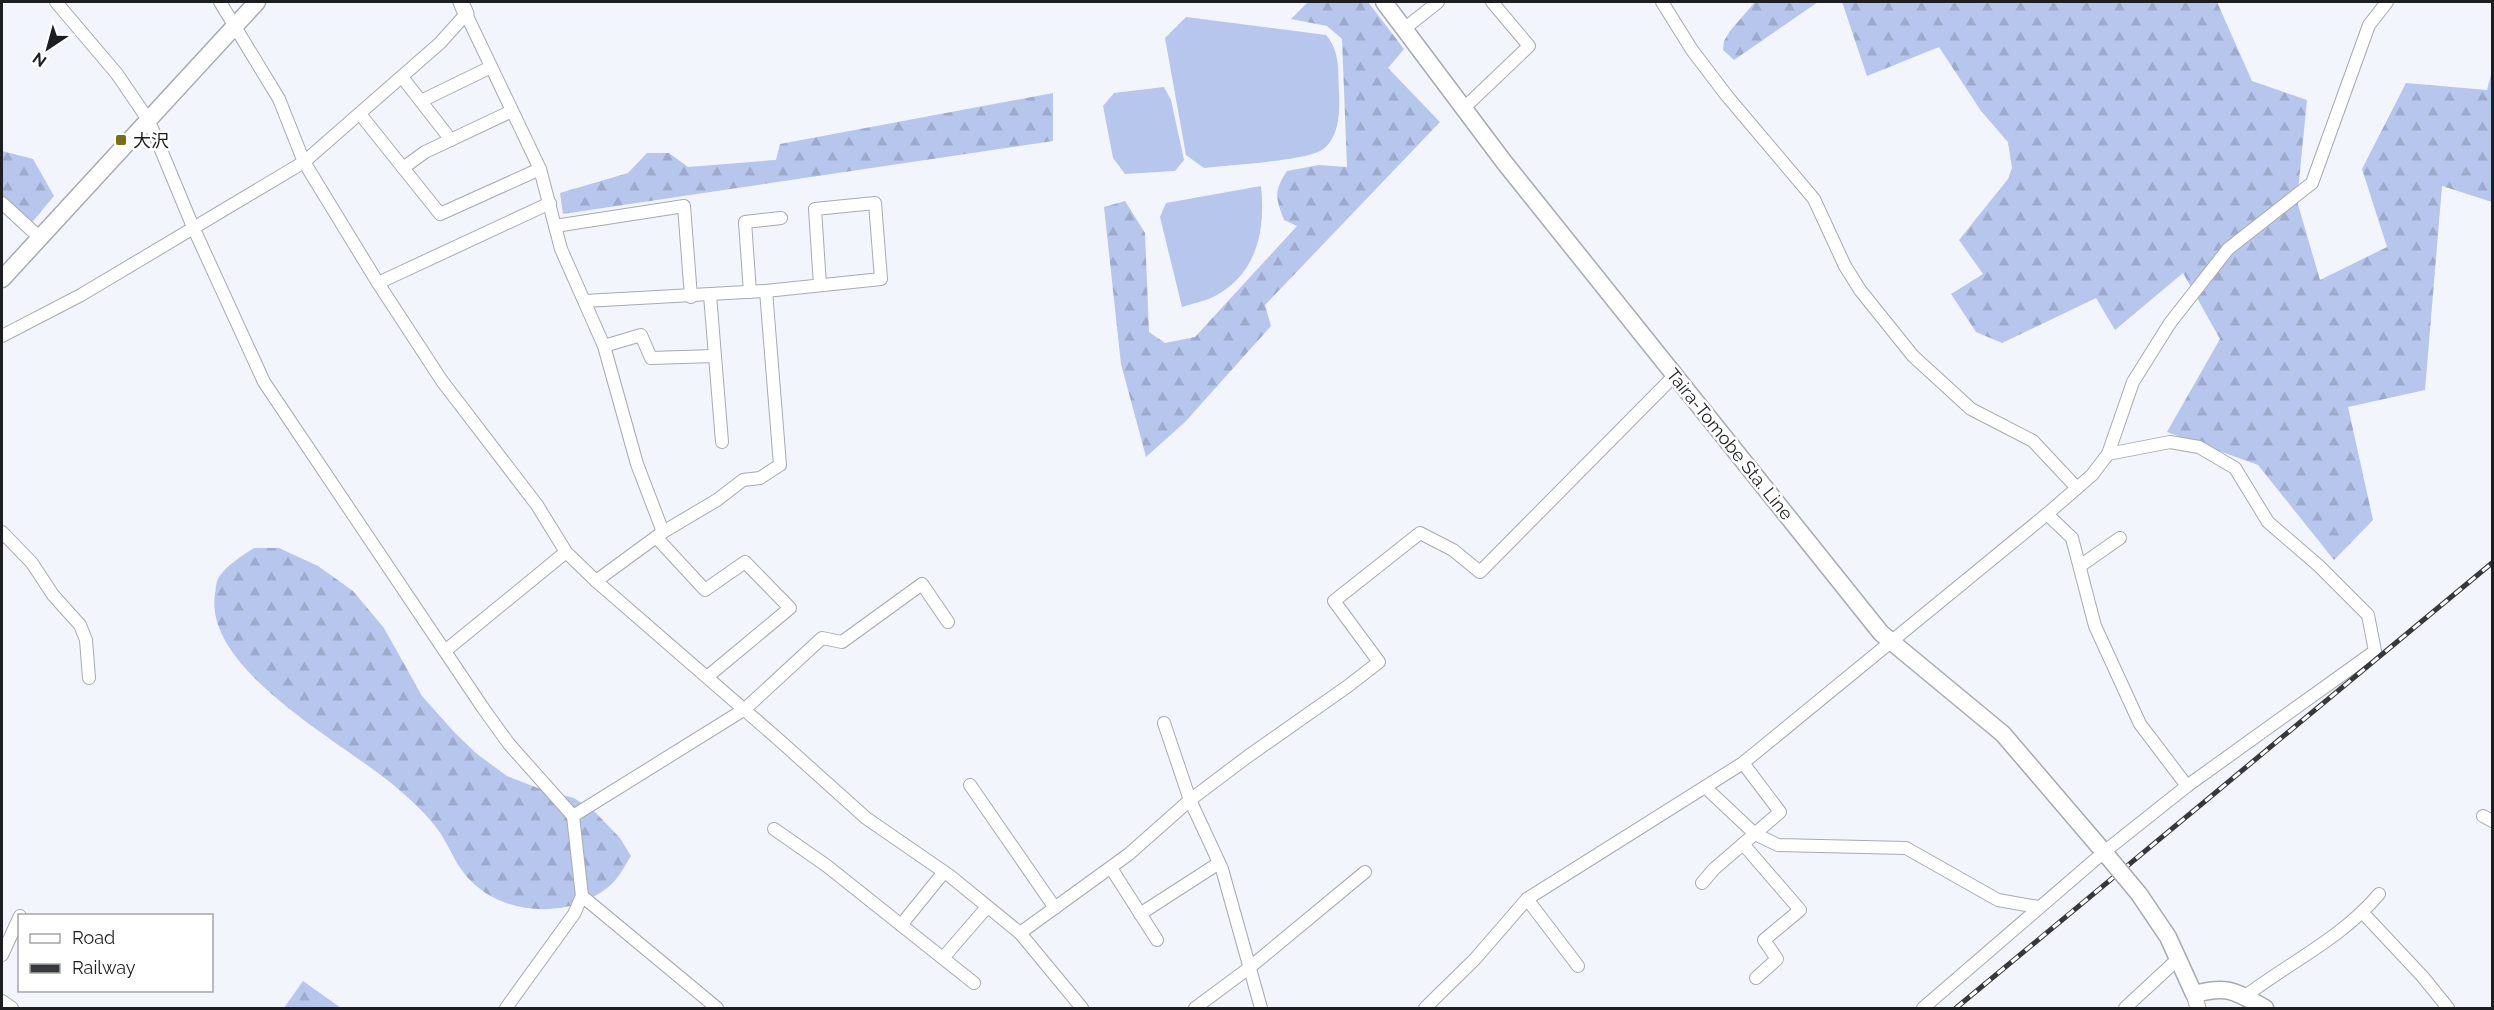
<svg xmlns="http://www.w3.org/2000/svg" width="2494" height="1010" font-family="Raleway,'Noto Sans JP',sans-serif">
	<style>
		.forest { fill: url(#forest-firs) }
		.pitch { fill: #b6c6ed }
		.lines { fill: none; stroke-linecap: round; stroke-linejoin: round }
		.minor-casing { stroke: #a7aab0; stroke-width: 14 }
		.tertiary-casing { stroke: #a7aab0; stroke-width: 17 }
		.secondary-casing { stroke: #a7aab0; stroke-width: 19 }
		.minor { stroke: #fff; stroke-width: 12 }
		.tertiary { stroke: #fff; stroke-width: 15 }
		.secondary { stroke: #fff; stroke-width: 16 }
		.rail-casing { stroke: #37383b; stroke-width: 5 }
		.rail { stroke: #fff; stroke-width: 3; stroke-dasharray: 9; stroke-linecap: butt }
		.secondary-bridge-casing { stroke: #a7aab0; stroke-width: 19; stroke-linecap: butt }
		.secondary-bridge { stroke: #fff; stroke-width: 16 }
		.poi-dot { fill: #787011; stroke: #fff; stroke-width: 2 }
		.labels { text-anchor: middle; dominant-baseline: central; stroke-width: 5; stroke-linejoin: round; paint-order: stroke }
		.poi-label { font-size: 18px; fill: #1d1e21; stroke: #fff; text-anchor: start }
		.street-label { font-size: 18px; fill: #1d1e21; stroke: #fff }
	</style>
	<defs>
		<pattern id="forest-firs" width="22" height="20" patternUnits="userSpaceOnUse" patternTransform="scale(1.5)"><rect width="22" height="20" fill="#b6c6ed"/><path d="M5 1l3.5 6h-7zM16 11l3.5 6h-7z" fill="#9caacb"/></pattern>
	</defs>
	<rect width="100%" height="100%" fill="#f2f5fb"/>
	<!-- forest -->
	<g class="forest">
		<path d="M1308,2h60l36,47 -16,19 52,54 -175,183 6,21 -86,96 -39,35 -25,-93 -17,-157 21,-6 20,32 4,99 16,11 30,-6 102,-111 -13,-6c-8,-22 -11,-28 3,-49l32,-6 28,2 -5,-128 -15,-13 -36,-7z"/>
		<polygon points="1755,2 1818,2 1734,60 1723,50 1724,41 1730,31"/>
		<polygon points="1842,2 2217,2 2252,81 2307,100 2297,201 2320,280 2387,247 2362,169 2406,83 2487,90 2492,71 2492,202 2442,186 2425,390 2348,407 2373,520 2334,560 2258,465 2167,432 2220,339 2183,273 2115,330 2096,298 2002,343 1976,332 1951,294 1983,274 1959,240 2008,179 2012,168 2008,142 1981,111 1939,47 1867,76"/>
		<polygon points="1053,93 1053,141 563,214 560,193 628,173 647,153 669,153 688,167 776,160 780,144"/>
		<polygon points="2,151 33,159 54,196 24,232 2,209"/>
		<path d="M254,548h25l39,18 35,25 31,37 38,68 33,37 22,21 30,22 36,14 31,8 21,14 25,26 11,18c-7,11 -13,24 -24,32 -38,30 -99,28 -134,-5 -15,-13 -22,-33 -32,-49 -12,-18 -28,-32 -44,-46 -49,-43 -194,-117 -182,-194 1,-6 1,-13 4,-17 9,-13 23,-21 35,-29z"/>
		<polygon points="303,981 341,1008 284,1008"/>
	</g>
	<!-- pitch -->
	<g class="pitch">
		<path d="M1186,17l140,18c14,16 12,35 13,56 1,18 1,47 -17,59 -18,11 -93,15 -118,18l-18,-13 -21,-117z"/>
		<polygon points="1164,87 1171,100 1184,160 1175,171 1125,174 1113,158 1103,106 1114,93"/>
		<path d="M1261,186c5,46 -5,92 -52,113 -9,3 -18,5 -27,8l-22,-90 6,-14z"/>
	</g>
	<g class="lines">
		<!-- minor casing -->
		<g class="minor-casing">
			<g id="minor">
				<polyline points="56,2 117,74 149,121 193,227 264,382 483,708 509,744 573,816 582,896 574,914 506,1008"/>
				<polyline points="220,2 279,99 304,162 378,283 442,381 537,505 566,552 596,581 778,739 866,818 950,876 1020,933 1082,1008"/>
				<polyline points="1662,2 1692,50 1727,96 1814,199 1845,266 1860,290 1913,356 1971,409 2033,441 2077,488"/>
				<polyline points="1404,29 1438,2"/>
				<polyline points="402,77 451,140"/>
				<polyline points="421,101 491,67"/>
				<polyline points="1464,108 1529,46 1492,2"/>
				<polyline points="360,114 440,214 540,169"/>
				<polyline points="403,168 425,152 512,111"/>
				<polyline points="2,203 39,237"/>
				<polyline points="555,226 684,206 691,297"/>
				<polyline points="378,283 550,203"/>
				<polyline points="766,291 881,279 875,203 815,209 820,285"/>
				<polyline points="750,292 745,222 781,218"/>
				<polyline points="710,295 722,442"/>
				<polyline points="585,301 766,291 780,465 760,478 743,480 717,500 663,532"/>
				<polyline points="2,336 81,295 304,162 440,43 466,14 540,169 561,249 604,346 637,464 663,532 596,581"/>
				<polyline points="604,346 641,335 651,358 714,356"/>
				<polyline points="2047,514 2072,538 2095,626 2140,724 2187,786"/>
				<polyline points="2,532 32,563 53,595 80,625 86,640 89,678"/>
				<polyline points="656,537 705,590 745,562 790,608 707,677"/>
				<polyline points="2080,566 2120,538"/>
				<polyline points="445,651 566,552"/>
				<polyline points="1164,723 1190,800 1222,869 1261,1008"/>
				<polyline points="970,785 1055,908"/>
				<polyline points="1705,787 1755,834 1778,845 1906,848 1998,900 2038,907"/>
				<polyline points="573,816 745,709 822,638 842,642 922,584 948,622"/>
				<polyline points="2483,816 2492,821"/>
				<polyline points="774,829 827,866 974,983"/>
				<polyline points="1743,844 1800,910 1764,940 1777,959 1756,978"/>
				<polyline points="1111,868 1157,940"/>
				<polyline points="1702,883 1714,869 1780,812 1743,763"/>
				<polyline points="582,896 717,1008"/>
				<polyline points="1527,899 1578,966"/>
				<polyline points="2363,913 2423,977 2448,1008"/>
				<polyline points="1140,914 1219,863"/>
				<polyline points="901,925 944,872"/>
				<polyline points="1020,933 1129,854 1190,800 1247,757 1348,686 1379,662 1334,601 1420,533 1453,550 1480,572 1675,375"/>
				<polyline points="2,955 20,916"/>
				<polyline points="943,958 987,907"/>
				<path d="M2244,997c46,-35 98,-59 135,-103"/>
				<polyline points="2,1001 12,1008"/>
				<polyline points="1195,1008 1249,968 1365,872"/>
				<polyline points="1425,1008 1475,959 1527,899 1743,763 2047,514 2092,475 2108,454 2133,382 2170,323 2228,249 2312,183 2369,25 2387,2"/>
				<polyline points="1923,1008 2104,852 2187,786 2375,651 2368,615 2319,566 2268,522 2235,468 2199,447 2170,442 2108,454"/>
				<polyline points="2125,1008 2179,958"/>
			</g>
		</g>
		<!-- tertiary casing -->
		<g class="tertiary-casing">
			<g id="tertiary">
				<polyline points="461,2 466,14"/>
				<polyline points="2194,994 2198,1008"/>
			</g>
		</g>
		<!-- secondary casing -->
		<g class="secondary-casing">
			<g id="secondary">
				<polyline points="1384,2 1504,162 1881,633 2003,734 2109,858"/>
				<polyline points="2,279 257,2"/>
				<path d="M2139,894l29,43 26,57c35,-9 40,-3 71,14"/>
			</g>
		</g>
		<!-- minor -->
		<use href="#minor" class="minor"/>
		<!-- tertiary -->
		<use href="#tertiary" class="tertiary"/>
		<!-- secondary -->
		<use href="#secondary" class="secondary"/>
		<!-- rail casing -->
		<g class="rail-casing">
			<polyline id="rail" points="1956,1008 2492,563"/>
		</g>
		<!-- rail -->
		<use href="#rail" class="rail"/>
		<!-- secondary-bridge casing -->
		<g class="secondary-bridge-casing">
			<polyline id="secondary-bridge" points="2109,858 2139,894"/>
		</g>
		<!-- secondary-bridge -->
		<use href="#secondary-bridge" class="secondary-bridge"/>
	</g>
	<!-- markers -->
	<rect class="poi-dot" x="115" y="134" width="12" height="12" rx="3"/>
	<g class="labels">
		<!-- poi labels -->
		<g class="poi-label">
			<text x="133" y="140">大沢</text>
		</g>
		<!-- street labels -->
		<g class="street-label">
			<text transform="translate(1730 444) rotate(51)">Taira-Tomobe Sta. Line</text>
		</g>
	</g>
	<!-- border -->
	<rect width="2494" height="1010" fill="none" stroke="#1d1e21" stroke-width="6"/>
	<!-- legend -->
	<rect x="18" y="914" width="195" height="78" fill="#ffffff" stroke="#a5a5a6" stroke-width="1.5"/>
	<rect x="30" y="934" width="30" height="9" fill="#ffffff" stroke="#a5a5a6" stroke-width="1.5"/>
	<text x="72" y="944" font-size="18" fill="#1d1e21">Road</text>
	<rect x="30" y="964" width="30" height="9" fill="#37383b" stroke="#a5a5a6" stroke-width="1.5"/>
	<text x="72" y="974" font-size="18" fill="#1d1e21">Railway</text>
	<!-- north arrow -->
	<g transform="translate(48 48) rotate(216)" stroke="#ffffff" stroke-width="4.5" paint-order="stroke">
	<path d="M0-4.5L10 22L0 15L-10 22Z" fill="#1d1e21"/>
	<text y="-9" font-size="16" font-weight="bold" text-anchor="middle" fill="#1d1e21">N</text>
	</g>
</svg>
